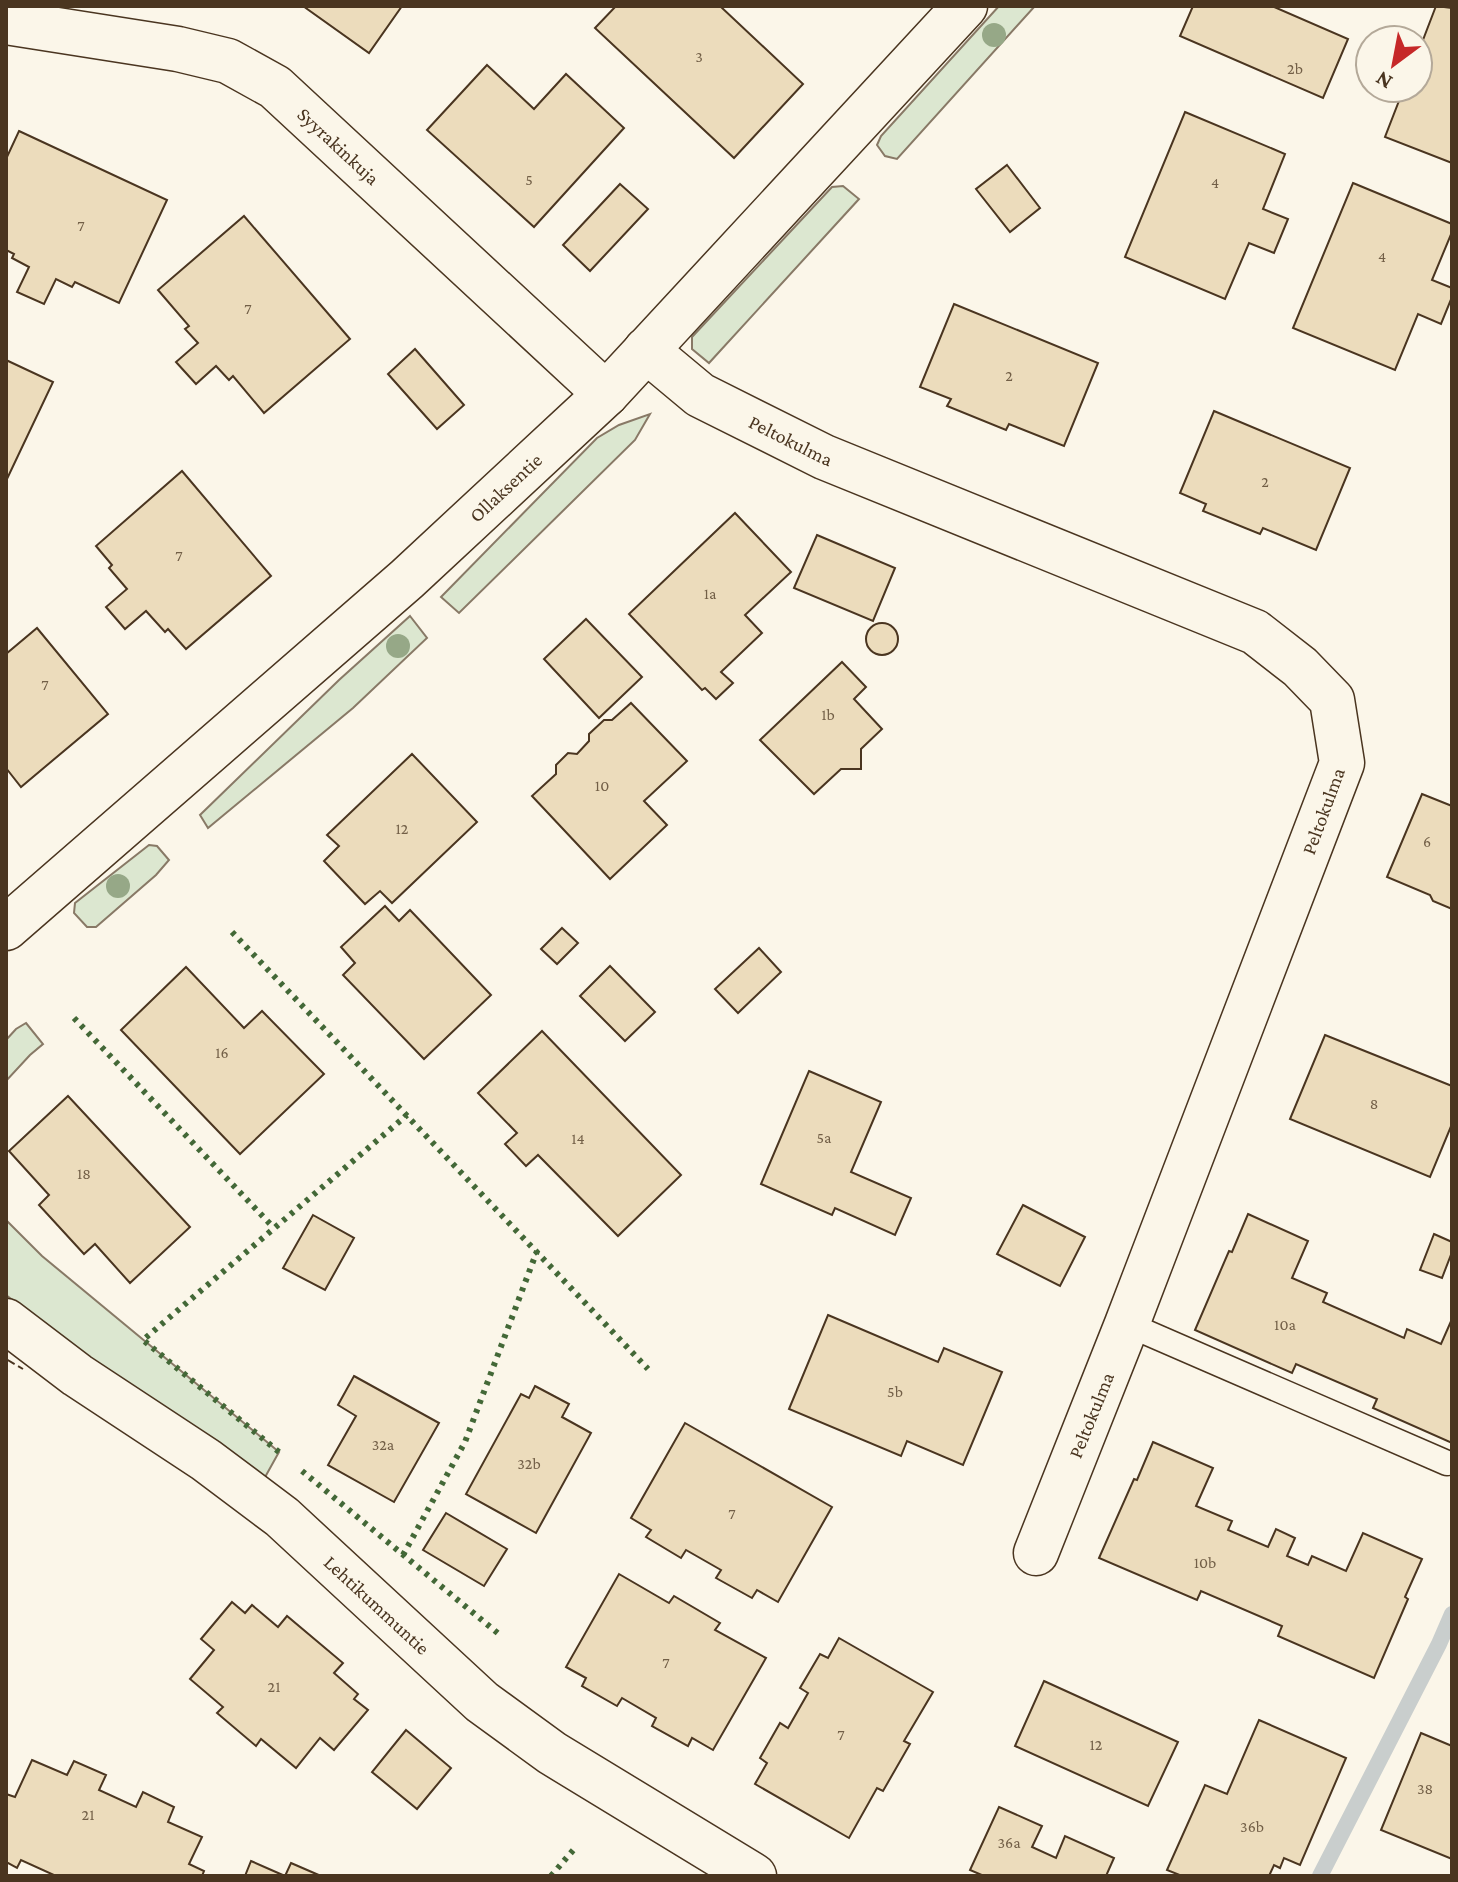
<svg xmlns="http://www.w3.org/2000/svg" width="1458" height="1882" font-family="'Crimson Pro',serif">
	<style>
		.green { fill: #dce7d0; stroke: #887966; stroke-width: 2 }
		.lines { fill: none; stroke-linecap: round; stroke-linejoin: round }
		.stream { stroke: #c9cecd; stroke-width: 16 }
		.building { fill: #ecdcbc; stroke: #4a3520; stroke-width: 2 }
		.lane-casing { stroke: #4a3520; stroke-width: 27 }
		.street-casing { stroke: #4a3520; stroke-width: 47 }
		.secondary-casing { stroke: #4a3520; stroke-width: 47 }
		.lane { stroke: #fbf6e9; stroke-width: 24 }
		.street { stroke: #fbf6e9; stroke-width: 44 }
		.secondary { stroke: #fbf6e9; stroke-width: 44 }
		.hedge { stroke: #436837; stroke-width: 6; stroke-dasharray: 4 6; stroke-linecap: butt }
		.fence { stroke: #4a3520; stroke-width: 2; stroke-dasharray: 10 4; stroke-linecap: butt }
		.tree { fill: #96a887 }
		.labels { text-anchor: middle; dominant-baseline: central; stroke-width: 6; stroke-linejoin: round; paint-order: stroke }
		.number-label { font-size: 16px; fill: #725f47 }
		.street-label { font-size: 20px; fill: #4a3520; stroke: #fbf6e9 }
	</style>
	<rect width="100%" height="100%" fill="#fbf6e9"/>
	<!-- green -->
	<g class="green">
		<polygon points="999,6 1035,6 897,159 885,156 877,145 881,136"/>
		<polygon points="843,186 859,199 709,363 692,349 692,337 832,187"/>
		<polygon points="650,414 635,440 459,613 441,597 597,438 619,425"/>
		<polygon points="410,616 427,638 353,708 208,828 200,815 339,680"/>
		<polygon points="149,845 157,846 169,860 156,875 96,927 87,927 74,913 75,903"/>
		<polygon points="26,1023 43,1044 30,1055 6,1081 6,1040 16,1029"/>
		<polygon points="6,1220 42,1256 279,1452 264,1479 84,1354 6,1295"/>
	</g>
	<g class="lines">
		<!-- stream -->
		<polyline class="stream" points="1320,1876 1439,1644 1452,1614"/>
	</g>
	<!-- building -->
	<g class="building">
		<polygon points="303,6 402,6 369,53"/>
		<polygon points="616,6 720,6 803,84 734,158 595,28"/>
		<polygon points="1193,6 1272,6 1348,39 1323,98 1180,36"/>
		<polygon points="1436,6 1452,8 1452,163 1385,137 1404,88 1418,88 1418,53"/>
		<polygon points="487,65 534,109 566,74 624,128 534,227 427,130"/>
		<polygon points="1185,112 1285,154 1263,209 1288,219 1274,253 1249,243 1225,299 1125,257"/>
		<polygon points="19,131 167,200 119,303 75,282 72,287 56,279 44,304 17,292 29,267 12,258 14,254 6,250 6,159"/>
		<polygon points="1007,165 1040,208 1010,232 976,189"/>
		<polygon points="1353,183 1452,224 1452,232 1432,280 1452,288 1452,297 1441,324 1418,314 1395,370 1293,328"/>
		<polygon points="620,184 648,209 590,271 563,245"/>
		<polygon points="244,216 350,339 264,413 233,376 229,380 216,366 196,384 176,362 198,343 185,329 189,326 158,290"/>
		<polygon points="954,304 1098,363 1064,446 1009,424 1006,430 947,406 951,399 920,387"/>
		<polygon points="415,349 464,405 437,429 388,374"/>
		<polygon points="6,360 53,382 6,481"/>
		<polygon points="1214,411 1350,468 1316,550 1263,528 1260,534 1203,511 1206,504 1180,493"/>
		<polygon points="182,471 271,576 186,649 168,629 165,632 146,611 125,629 106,607 127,589 109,568 112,565 96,546"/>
		<polygon points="735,513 791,572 745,615 762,633 721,672 733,683 716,699 705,688 702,690 629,614"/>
		<polygon points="817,535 895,568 873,621 794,588"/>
		<polygon points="586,619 642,677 599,718 544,659"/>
		<circle cx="882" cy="639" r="16"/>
		<polygon points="37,628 108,714 21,787 6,768 6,654"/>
		<polygon points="842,662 866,687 854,699 882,729 861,749 861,769 841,769 814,794 760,740"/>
		<polygon points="631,703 687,761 644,801 667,825 610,879 532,796 556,774 556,765 568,753 577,754 589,741 589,734 604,720 612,720"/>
		<polygon points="412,754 477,822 392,903 380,891 365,904 324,861 339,846 327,835"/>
		<polygon points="1422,794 1452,806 1452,909 1433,901 1430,895 1387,877"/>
		<polygon points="385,906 399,921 410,910 491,995 424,1059 343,975 355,963 341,947"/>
		<polygon points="562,928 578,943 557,964 541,949"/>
		<polygon points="759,948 781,972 738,1013 715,989"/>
		<polygon points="610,966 655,1012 625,1041 580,996"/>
		<polygon points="186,967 244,1028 262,1011 324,1074 240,1154 121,1030"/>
		<polygon points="542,1031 681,1175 618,1236 538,1155 526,1166 505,1144 517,1133 478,1093"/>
		<polygon points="1325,1035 1452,1086 1452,1124 1430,1177 1290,1119"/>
		<polygon points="809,1071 881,1102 851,1172 911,1198 895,1235 835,1208 832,1215 761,1184"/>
		<polygon points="68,1096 190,1227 130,1283 95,1244 84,1254 39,1205 49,1195 9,1151"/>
		<polygon points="1023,1205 1085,1237 1060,1286 997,1254"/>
		<polygon points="1248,1214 1308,1241 1292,1278 1327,1293 1323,1302 1404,1338 1407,1329 1441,1344 1452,1319 1452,1443 1373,1408 1377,1399 1296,1364 1292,1373 1195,1330 1229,1251 1232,1252"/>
		<polygon points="313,1215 354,1238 325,1290 283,1268"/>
		<polygon points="1434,1234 1452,1242 1452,1252 1442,1278 1420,1270"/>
		<polygon points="828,1315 938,1362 944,1348 1002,1372 963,1465 907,1441 901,1456 789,1409"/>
		<polygon points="354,1376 439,1423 394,1502 328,1465 356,1416 338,1405"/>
		<polygon points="535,1386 569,1404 562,1417 591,1433 536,1533 466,1494 521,1394 529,1398"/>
		<polygon points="685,1423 832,1507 778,1602 757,1590 752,1598 716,1578 721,1570 686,1550 681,1558 646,1537 651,1530 631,1518"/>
		<polygon points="1153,1442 1213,1468 1196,1506 1232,1521 1228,1530 1268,1547 1276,1529 1295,1538 1287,1556 1308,1565 1312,1556 1346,1571 1363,1533 1422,1559 1405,1597 1408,1599 1374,1678 1278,1636 1282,1626 1201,1591 1197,1600 1099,1558 1134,1479 1137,1480"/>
		<polygon points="446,1513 507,1549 484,1586 423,1550"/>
		<polygon points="619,1574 669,1603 674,1596 720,1623 715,1630 766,1658 713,1750 692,1738 688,1746 652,1726 656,1718 622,1698 617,1706 582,1686 586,1678 566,1667"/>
		<polygon points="232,1602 245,1613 252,1605 278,1627 287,1616 343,1663 334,1673 358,1694 354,1699 368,1710 334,1750 320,1738 296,1768 261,1739 256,1746 217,1713 223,1707 190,1679 214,1650 201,1639"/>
		<polygon points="839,1638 933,1692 904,1741 910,1744 883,1791 877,1788 849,1838 755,1784 767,1763 760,1758 780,1723 788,1728 808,1693 800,1688 820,1654 828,1658"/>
		<polygon points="1044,1681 1178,1742 1148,1806 1015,1746"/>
		<polygon points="1259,1720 1346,1758 1300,1865 1284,1858 1280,1868 1274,1865 1269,1876 1182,1876 1167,1870 1205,1785 1227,1794"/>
		<polygon points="406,1730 451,1768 417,1809 372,1772"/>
		<polygon points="1421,1733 1452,1746 1452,1859 1381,1830"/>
		<polygon points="32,1760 67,1775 74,1761 106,1775 99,1790 136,1807 143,1792 174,1807 168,1822 202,1837 189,1864 204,1871 202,1876 56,1876 21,1860 17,1868 6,1862 6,1794 15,1797"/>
		<polygon points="999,1807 1042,1826 1032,1847 1056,1858 1065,1836 1114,1858 1106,1876 984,1876 970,1870"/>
		<polygon points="251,1861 285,1876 245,1876"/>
		<polygon points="291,1863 321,1876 285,1876"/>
	</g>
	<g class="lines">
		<!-- lane casing -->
		<g class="lane-casing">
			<polyline id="lane" points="1127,1324 1447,1463"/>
		</g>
		<!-- street casing -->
		<g class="street-casing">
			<g id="street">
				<path id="s1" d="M6,22l172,27 50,12 47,26 331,307"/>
				<path id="s2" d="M646,350l54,45 124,62 431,175 45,35 32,33 10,63 -215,561 -91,229"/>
				<path id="s3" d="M6,1321l71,54 129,85 76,57 200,185 70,51 202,123"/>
			</g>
		</g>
		<!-- secondary casing -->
		<g class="secondary-casing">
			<g id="secondary">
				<path id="s4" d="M6,928l401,-349 199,-185 359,-388"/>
			</g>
		</g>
		<!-- lane -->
		<use href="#lane" class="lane"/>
		<!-- street -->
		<use href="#street" class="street"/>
		<!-- secondary -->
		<use href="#secondary" class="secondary"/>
		<!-- hedge -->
		<g class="hedge">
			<polyline points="232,932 648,1369"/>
			<polyline points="74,1018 273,1227"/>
			<polyline points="279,1452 143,1340 407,1115"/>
			<polyline points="302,1471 500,1635"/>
			<polyline points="403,1555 465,1442 537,1251"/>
			<polyline points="551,1876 575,1848"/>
		</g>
		<!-- fence -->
		<polyline class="fence" points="6,1359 23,1369"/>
	</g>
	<!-- trees -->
	<g class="tree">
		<circle cx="994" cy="35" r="12"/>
		<circle cx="398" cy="646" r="12"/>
		<circle cx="118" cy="886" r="12"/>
	</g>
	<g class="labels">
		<!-- number labels -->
		<g class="number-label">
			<text x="699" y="56">3</text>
			<text x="1295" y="68">2b</text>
			<text x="529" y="179">5</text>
			<text x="1215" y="182">4</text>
			<text x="81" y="225">7</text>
			<text x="1382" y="256">4</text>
			<text x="248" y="308">7</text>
			<text x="1009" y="375">2</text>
			<text x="1265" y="481">2</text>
			<text x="179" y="555">7</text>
			<text x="710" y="593">1a</text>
			<text x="45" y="684">7</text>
			<text x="828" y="714">1b</text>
			<text x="602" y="785">10</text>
			<text x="402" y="828">12</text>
			<text x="1427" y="841">6</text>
			<text x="222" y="1052">16</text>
			<text x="1374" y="1103">8</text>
			<text x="824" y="1137">5a</text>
			<text x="578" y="1138">14</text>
			<text x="84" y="1173">18</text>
			<text x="1285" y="1324">10a</text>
			<text x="895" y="1391">5b</text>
			<text x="383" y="1444">32a</text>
			<text x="529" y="1463">32b</text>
			<text x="732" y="1513">7</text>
			<text x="1205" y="1562">10b</text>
			<text x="666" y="1662">7</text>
			<text x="274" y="1686">21</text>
			<text x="841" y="1734">7</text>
			<text x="1096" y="1744">12</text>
			<text x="1425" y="1788">38</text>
			<text x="88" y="1814">21</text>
			<text x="1252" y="1826">36b</text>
			<text x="1009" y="1842">36a</text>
		</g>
		<!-- street labels -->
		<g class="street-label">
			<text stroke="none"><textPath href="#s1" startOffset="366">Syyrakinkuja</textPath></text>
			<text stroke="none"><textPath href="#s2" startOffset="172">Peltokulma</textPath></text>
			<text stroke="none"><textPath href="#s4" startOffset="666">Ollaksentie</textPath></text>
			<text transform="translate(1323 811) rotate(-70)">Peltokulma</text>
			<text transform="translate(1091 1415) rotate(-68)">Peltokulma</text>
			<text stroke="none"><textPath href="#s3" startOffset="468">Lehtikummuntie</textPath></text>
		</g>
	</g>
	<!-- border -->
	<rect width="1458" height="1882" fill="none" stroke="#4a3520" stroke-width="16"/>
	<!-- north arrow -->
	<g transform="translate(1394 64) rotate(212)"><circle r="38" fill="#fbf6e9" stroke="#b4a999" stroke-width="2"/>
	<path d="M0-6L14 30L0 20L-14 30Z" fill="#c62828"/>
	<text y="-12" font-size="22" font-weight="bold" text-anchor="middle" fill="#4a3520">N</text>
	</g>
</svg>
